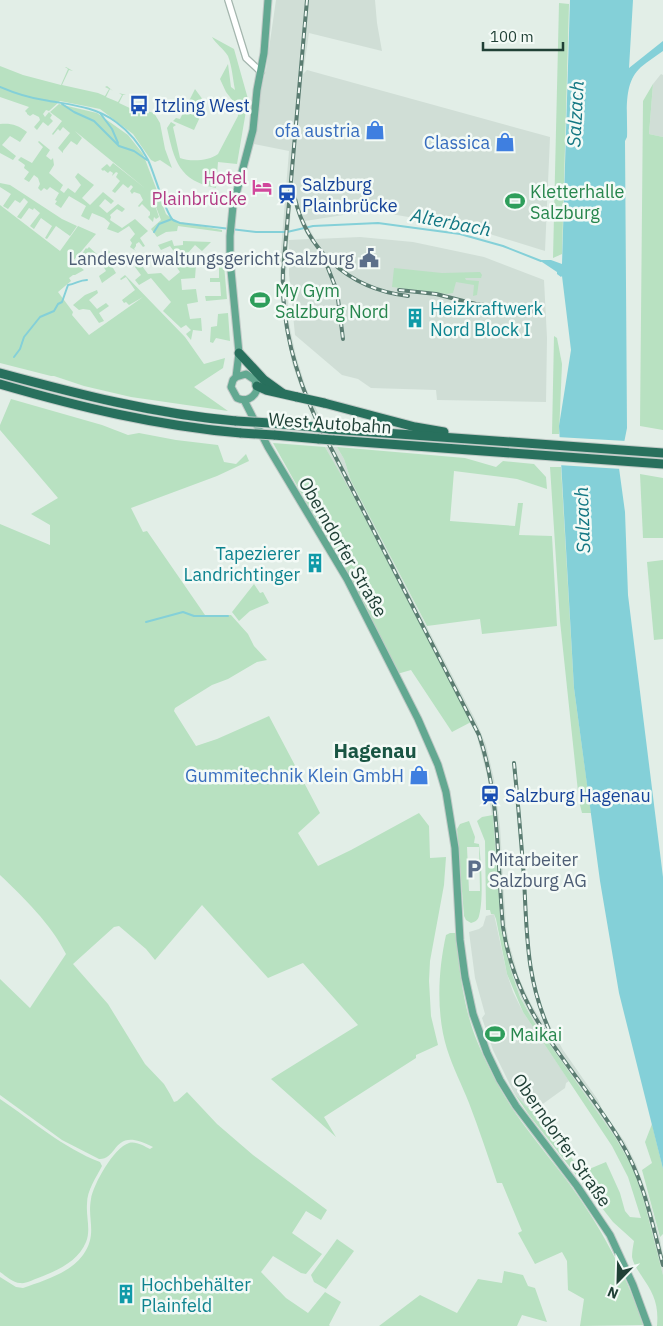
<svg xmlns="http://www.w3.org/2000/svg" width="663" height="1326" font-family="'IBM Plex Sans',sans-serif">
  <rect width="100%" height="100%" fill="#e2eee7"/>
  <!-- built -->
  <g fill="#d0ded6">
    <path d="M276,0H375L377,23L382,51L309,33L303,74L307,70L550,137L545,251L467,227L385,213H356L305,221L315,239L360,237L413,242L484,257L544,280L547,338L546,402L437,400L436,390L371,388L358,379L342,375L295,335L289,274V240L309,239L300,222L292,196L286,275L289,323L296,356L306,388L322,421L315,420L303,395L292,363L281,304L280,262L289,151L254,144L260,102L261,90L266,69Z"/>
    <path d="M661,74L663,75V137L649,134L653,84Z"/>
    <path d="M325,447H337L344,459L351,481L477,723L486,745L494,779L500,826L506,926L509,943L519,978L531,1004L541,1020L546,1018L563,1050L598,1100L603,1111L625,1142L636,1164L649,1199L660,1239L663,1254V1275L644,1201L633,1168L615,1137L534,1022L520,996L511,971L501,929L494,827L488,793V779L476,733L385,556Z"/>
    <path d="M494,914L507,974L513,992L523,1012L569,1081L566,1083L565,1088L533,1111L526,1106L514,1093L493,1050L483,1021L482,1018L485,1014L475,978L469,932L479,929L483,926L486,916Z"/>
  </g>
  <!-- green -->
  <g fill="#b8e1c1" fill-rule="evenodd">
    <path d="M559,3L569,4L562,254L553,258Z"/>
    <path d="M212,37L234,49L248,99L237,164L218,162L216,188C179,181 174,160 167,128L171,122L176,125L173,127L180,158C190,162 209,161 218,154L238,116L236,105L226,92L220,79L228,64L231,87L235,90C233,80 232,66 228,56C224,49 215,43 212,37Z"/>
    <path d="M0,66L23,75L61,85L68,69L65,67H66L73,71L69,70L62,85L98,93L105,96L109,89L105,87L107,86L113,91L110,89L106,97L118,102L122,95L119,93L126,95H123L119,103L134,110L147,111L154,113L160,123L165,149L172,168L160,160L155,162L151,160L133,134L100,109L60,101L49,111L46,110L43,114L45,117L49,112L52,115L50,118L53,121L48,126L43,122L37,130L34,127L40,120L39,117L33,114L30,116L27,114V113L25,111L29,107L0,97Z"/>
    <path d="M653,84L649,134L663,137V430L640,426L643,101Z"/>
    <path d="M195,89L206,104L194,130L173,121L176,118L180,119Z"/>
    <path d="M59,104L97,113L128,135L143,154L166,214L174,221L222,230V232L178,226L177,231L166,232L157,237L151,229L161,220L153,199L159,217L156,219L154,217L153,222L148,217L150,215V212L142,204L139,207L138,206L143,200L140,194L134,192L132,194L130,191L133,187L131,185L128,188L123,184L115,193L112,191L120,181L116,177L118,173L116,172L112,176L113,173L110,171L108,173L104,170L103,171L101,169L107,164L110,167L113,163L146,189L75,131L82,138L77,145L71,141L63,151V153L58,148L70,133L63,127L60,131L58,129L53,135L52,134L62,121L50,112Z"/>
    <path d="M0,124C11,123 18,125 27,132L20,142L10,136L2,145L16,156L13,160L0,153Z"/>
    <path d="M39,141L50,150L46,156L51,160L53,158L54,165L49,173L63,185L60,190L64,193L68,188L75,193L81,185L75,177L78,173L94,185L82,198L90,205L103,192L114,201L111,204L105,199L99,206L107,213L118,204L125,209L122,212L117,209L110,215L111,217L110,220L122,228L135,219L148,231L140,238L145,246L143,247L139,242L136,244V246L134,249L136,251L130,247L132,243L130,240L135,234L129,226L118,233L107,229L110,223L104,218L92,213L89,220L81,216L86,206L69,196L61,208L55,204L57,201L55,200L59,193L50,187L47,190L44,188L41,191L38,188L40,184L38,178L34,175L29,182L24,179L29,172L24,168L25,165L18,160L21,157L32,163L43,147L38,142Z"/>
    <path d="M0,183L10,185L62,219L77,226L70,236L56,226L47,239L45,238L52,226L41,218L34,229L30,226L40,213L34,208L33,210L29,208L21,219L17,217L28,202L24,198L20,203L15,200L8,209L3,206L11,194L0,187Z"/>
    <path d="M0,205L60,251L78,226L96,234L73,261L84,270L75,275H73L69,278L71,281L58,292L73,312L72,315L89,335L143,297L129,305L126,302L124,303L122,300L135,290L126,277L121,280L120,279L125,275L185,337L204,364L225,358L223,368L194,387L228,411L131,397L84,386L54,376H51L0,363Z"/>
    <path d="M172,240L174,246L183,245V241L211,242L202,251L195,245L187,254L184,260L196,265L195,278L181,279L182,290L196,289L198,302L187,304L190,319L201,318L202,331L193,330L191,340L186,334L191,330L186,325L181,328L163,311L171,302L151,278L139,285L135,280L141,275L135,267L141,261L144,263L142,266L148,274L161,273L169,281L180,272L174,263L178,257L170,246L161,250L158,245Z"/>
    <path d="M89,247L99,256L107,249L110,252L108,254L112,260L110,263L116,273L102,283L99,276L106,271L103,266L107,262L103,258L93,264L82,254L86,248L87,249Z"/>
    <path d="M214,254H223L227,299L206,301L205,296H221L220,282H210V278H219V267H204Z"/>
    <path d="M394,268L442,273L480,272L482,275L481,278H465L466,280L479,281L477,295L473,296L474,285L456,282L453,293L447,294L392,287Z"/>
    <path d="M97,290L98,293L89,300L97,309L106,303L109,306L99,313L104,321L99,323L90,310L83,309L79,310L73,305L85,295Z"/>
    <path d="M228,313L230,341L216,338L213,343L210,342L211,327L217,326L218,314Z"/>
    <path d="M554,336L557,338L562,364L559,434H552Z"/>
    <path d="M11,399L102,425L128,435L139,433L176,440L218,445L224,462L236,464L246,454L249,461L217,476L131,508L143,532L147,531L205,615H231L248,634L254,646L267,660L257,662L228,679L212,685L175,708L174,711L196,746L217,739L269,716L320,813L298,833L318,866L351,850L419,813L429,826L430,858L446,857L444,885L430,961L429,981L431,1016L438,1045L416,1055V1058L324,1117L336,1137L271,1079L358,1025L303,963L268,978L202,905L155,960L146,949L119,926L114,927L73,964L108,1004L145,1064L164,1084L170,1094L174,1102L177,1101L187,1092L217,1124L253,1155L327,1210L321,1220L306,1211L292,1233L322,1254L306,1274L301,1273L273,1256L261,1272L286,1298L308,1313L325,1292L341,1302L329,1325L330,1326H0V1277L16,1287L23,1288C43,1281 70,1273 83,1255C98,1233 87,1221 91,1199C93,1185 114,1147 129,1143C136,1141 144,1146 150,1149L153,1147C112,1125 119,1160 99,1159L62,1140L0,1095V979L30,1008L66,954C51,924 24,898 0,875V524L50,545V525L31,514L58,498L0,430V425Z"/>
    <path d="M273,443L325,447L356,501L471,722L452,732L411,670L397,674L350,580Z"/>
    <path d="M337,447L465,458L496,467L503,461L534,464L546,477L547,489L517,479L454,471L450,521L515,526L518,503H523L519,535L552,536L557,626L482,634L480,619L427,626L351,481L344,459Z"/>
    <path d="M550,467H561L574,688L591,813H582L579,801L560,621Z"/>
    <path d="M640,474L663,478V538H643Z"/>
    <path d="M663,560V639L654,640L647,562Z"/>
    <path d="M254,584L260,593L263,592L269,603L250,611L239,621L232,612Z"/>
    <path d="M493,815L501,929L511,971L520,997L534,1022L615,1137L633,1168L644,1201L663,1275V1326H657C659,1303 653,1293 641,1275C637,1269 633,1263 632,1257C632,1252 633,1246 634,1241L613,1222L529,1115L514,1093L526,1106L533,1111L536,1110L582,1172L606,1162L620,1193L625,1211L630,1217L641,1218L628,1177L612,1146L523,1012L507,974L496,919L494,914H491L490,910H486L485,841L477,821L482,817Z"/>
    <path d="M469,821L475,837L474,843L479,844C481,861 484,899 479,916C478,920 475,922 471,923L466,920L464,916L457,829L460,824ZM467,847H479L480,891H469Z"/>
    <path d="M450,933H456C459,968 463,1007 477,1041C488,1068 503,1096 521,1121C539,1146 560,1170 578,1196C605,1235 629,1281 643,1325L580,1326L584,1299L568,1290L567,1261L562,1252L535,1264L518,1233L522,1231L502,1183H497C488,1156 479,1129 469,1103C462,1085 453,1068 447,1049C436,1014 438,971 446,935Z"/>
    <path d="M0,1099C33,1121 63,1148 100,1162L102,1166C96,1178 87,1190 87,1204C86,1217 91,1230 86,1242C78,1262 56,1271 38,1278C32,1280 26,1284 20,1283C13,1283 6,1276 0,1272Z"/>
    <path d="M652,1124L663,1169V1234L660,1237L642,1170L652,1163L645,1142Z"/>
    <path d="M337,1239L354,1251L326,1289L314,1282L311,1275Z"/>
    <path d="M504,1271L523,1275L528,1286L535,1288L547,1322L522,1315L517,1326H379L420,1295L457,1313L478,1279L502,1283Z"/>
  </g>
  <!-- water -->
  <path fill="#84d0d8" d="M570,0H633L629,68L663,41V51C656,56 648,61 641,67C622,84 628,114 627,137L625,141L627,428L619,468L625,512L628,595L663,877V1169L619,993L600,881L574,688L559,426L571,350L562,276L561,277L557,274V272L539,260H551L562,264Z"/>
  <!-- pier -->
  <path fill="#e2eee7" d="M557,437L626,441L622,469L558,465Z"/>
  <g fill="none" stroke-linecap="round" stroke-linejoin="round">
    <!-- stream -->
    <g stroke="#84d0d8" stroke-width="2">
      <path d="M0,87C14,93 29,98 44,100C70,105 95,106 116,122C130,132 140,145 148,160C154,172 165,213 173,220C175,221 178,222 180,223L256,232H287L313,226L378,223L460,234L503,246L541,261"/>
      <path d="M62,104L74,112L94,121L119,146L134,151L147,160"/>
      <path d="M100,113L112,129L118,143"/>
      <path d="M154,232L159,224L172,219"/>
      <path d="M14,357L20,349L24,337L40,317L54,311L58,304L62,302L68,285C76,284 79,280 87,280"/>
      <path d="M146,622L183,612L194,616H228"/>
    </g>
    <defs>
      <path id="minor" d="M228,0L246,58L261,72"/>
      <g id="major">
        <path d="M236,377L246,374L255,380L257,390C253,399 245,402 237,398L231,387L233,380L236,377L239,353L230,260V236L233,206L253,130L257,90L264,53L268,0"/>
        <path d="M244,400L268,447L347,579L418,719L438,765L446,792L455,848L460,940L465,977L473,1014L487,1053L500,1080L516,1106L577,1186L610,1235L633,1285L648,1326"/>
      </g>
      <g id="highway">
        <path d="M239,353L264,380L282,393"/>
        <path d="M0,373C78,394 155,414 236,421"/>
        <path d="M0,384C79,407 158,426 241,433"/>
        <path d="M257,386L266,390L297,397"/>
        <path d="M324,403L415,427L444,432"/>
        <path d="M270,423L315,427"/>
        <path d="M329,429L663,453"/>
        <path d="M274,435L319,439"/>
        <path d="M333,440L663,464"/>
      </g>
    </defs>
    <!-- minor casing -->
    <use href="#minor" stroke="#a4b6ae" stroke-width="8"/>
    <!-- major casing -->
    <use href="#major" stroke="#c1cac7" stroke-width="9"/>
    <!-- highway casing -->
    <use href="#highway" stroke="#c1cac7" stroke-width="11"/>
    <!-- minor -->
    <use href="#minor" stroke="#fff" stroke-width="5.5"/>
    <!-- major -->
    <use href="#major" stroke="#62a891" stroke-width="7"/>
    <!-- highway -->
    <use href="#highway" stroke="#28705d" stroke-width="9"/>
    <defs>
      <g id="rail">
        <path d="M307,0L283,271C281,322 295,373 316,419L479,735C500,797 497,863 503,927C517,1021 576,1066 621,1142C644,1180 652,1223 663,1265"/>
        <path d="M293,188C302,248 348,289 408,296"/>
        <path d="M324,258L337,291L343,339"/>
        <path d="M399,290L436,294L475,304"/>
        <path d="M469,303L537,312"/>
        <path d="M514,763C518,802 521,839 524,878C527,935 526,981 551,1034"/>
      </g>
    </defs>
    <!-- rail casing -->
    <use href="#rail" stroke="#5a7c71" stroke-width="4"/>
    <!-- rail -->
    <use href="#rail" stroke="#f3faf6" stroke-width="2" stroke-dasharray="5.5" stroke-linecap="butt"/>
    <defs>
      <g id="highway-bridge">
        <path d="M297,397L324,403"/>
        <path d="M236,421L270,423"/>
        <path d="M315,427L329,429"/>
        <path d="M241,433L274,435"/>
        <path d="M319,439L333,440"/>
      </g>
    </defs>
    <!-- highway-bridge casing -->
    <use href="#highway-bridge" stroke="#c1cac7" stroke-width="11" stroke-linecap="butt"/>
    <!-- highway-bridge -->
    <use href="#highway-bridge" stroke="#28705d" stroke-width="9"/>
  </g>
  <!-- icons -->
  <defs>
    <symbol id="bus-bare" viewBox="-9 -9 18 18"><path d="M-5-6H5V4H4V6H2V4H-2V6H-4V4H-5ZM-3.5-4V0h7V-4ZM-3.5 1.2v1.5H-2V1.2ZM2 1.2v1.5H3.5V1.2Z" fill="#1a4fb4" stroke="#f3faf6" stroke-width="2.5" paint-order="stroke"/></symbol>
    <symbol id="shop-bare" viewBox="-9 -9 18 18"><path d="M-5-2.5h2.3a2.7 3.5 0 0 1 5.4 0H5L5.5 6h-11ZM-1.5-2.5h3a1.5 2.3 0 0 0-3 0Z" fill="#3f7fe0" stroke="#f3faf6" stroke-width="2.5" paint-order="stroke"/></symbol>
    <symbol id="hotel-bare" viewBox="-9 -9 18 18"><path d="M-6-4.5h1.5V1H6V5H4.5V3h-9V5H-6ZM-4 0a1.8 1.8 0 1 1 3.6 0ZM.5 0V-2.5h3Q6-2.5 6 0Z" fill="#d1479c" stroke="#f3faf6" stroke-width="2.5" paint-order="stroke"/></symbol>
    <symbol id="station-bare" viewBox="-9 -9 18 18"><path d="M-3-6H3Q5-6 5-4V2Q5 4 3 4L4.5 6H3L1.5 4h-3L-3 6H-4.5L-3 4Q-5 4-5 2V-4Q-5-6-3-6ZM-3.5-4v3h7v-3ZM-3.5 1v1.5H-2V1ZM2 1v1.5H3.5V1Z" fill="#1a4fb4" stroke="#f3faf6" stroke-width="2.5" paint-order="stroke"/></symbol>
    <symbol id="stadium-bare" viewBox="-9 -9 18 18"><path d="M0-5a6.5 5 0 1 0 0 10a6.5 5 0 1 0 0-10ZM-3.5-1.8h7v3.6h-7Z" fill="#2e9e5b" stroke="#f3faf6" stroke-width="2.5" paint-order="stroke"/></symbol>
    <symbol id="civic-bare" viewBox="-9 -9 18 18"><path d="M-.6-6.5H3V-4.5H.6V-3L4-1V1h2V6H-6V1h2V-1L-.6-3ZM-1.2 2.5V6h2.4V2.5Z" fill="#5c6f8a" stroke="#f3faf6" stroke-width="2.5" paint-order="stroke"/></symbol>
    <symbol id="building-bare" viewBox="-9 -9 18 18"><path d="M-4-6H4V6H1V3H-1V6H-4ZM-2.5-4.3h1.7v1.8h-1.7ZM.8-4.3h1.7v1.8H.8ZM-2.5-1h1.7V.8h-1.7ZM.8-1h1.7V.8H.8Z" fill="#0f9aa8" stroke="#f3faf6" stroke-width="2.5" paint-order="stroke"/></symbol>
    <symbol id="parking-bare" viewBox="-9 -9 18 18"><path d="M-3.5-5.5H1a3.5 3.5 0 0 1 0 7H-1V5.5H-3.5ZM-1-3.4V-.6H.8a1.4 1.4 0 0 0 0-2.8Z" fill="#5c6f8a" stroke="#f3faf6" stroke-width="2.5" paint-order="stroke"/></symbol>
  </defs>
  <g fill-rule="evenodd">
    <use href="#bus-bare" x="125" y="91" width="28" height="28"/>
    <use href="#shop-bare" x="361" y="116" width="28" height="28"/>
    <use href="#shop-bare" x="491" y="128" width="28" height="28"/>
    <use href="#hotel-bare" x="248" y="173" width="28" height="28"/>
    <use href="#station-bare" x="273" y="180" width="28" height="28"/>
    <use href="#stadium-bare" x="501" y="187" width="28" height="28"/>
    <use href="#civic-bare" x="355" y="244" width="28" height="28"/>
    <use href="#stadium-bare" x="246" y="286" width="28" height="28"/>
    <use href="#building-bare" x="401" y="304" width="28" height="28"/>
    <use href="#building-bare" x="301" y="549" width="28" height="28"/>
    <use href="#shop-bare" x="405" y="761" width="28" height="28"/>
    <use href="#station-bare" x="476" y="781" width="28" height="28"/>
    <use href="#parking-bare" x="460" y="855" width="28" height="28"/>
    <use href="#stadium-bare" x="481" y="1020" width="28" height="28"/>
    <use href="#building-bare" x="112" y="1280" width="28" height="28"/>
  </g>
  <g text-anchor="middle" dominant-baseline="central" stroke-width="5" stroke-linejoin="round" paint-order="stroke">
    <!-- transit labels -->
    <g font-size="18" fill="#164399" stroke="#f3faf6" text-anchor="start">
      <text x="154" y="105">Itzling West</text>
      <text x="302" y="184">Salzburg<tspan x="302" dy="21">Plainbrücke</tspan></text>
      <text x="505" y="795">Salzburg Hagenau</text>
    </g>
    <!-- shop labels -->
    <g font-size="18" fill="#366cbe" stroke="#f3faf6" text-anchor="end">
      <text x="360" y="130">ofa austria</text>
      <text x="490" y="142">Classica</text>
      <text x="404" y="775">Gummitechnik Klein GmbH</text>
    </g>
    <!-- hotel labels -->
    <g font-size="18" fill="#b23c85" stroke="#f3faf6" text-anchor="end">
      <text x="247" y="177">Hotel<tspan x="247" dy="21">Plainbrücke</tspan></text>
    </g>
    <!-- leisure labels -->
    <g font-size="18" fill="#27864d" stroke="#f3faf6" text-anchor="start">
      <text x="530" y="191">Kletterhalle<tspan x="530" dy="21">Salzburg</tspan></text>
      <text x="275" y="290">My Gym<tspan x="275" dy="21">Salzburg Nord</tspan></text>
      <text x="510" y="1034">Maikai</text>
    </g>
    <!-- service labels -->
    <g font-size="18" fill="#4e5e75" stroke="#f3faf6" text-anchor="end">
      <text x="354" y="258">Landesverwaltungsgericht Salzburg</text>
      <text x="489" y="859" text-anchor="start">Mitarbeiter<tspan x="489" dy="21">Salzburg AG</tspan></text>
    </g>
    <!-- culture labels -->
    <g font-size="18" fill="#0d838f" stroke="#f3faf6" text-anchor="start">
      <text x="430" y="308">Heizkraftwerk<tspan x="430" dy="21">Nord Block I</tspan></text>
      <text x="300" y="553" text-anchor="end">Tapezierer<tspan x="300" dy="21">Landrichtinger</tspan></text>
      <text x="141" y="1284">Hochbehälter<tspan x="141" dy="21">Plainfeld</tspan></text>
    </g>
    <!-- street labels -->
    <g font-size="18" fill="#204036" stroke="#f3faf6">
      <text transform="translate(330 423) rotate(4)">West Autobahn</text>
      <text transform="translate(343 547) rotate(60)">Oberndorfer Straße</text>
      <text transform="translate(562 1140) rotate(55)">Oberndorfer Straße</text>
    </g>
    <!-- water labels -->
    <g font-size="19" font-style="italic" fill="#137783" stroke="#f3faf6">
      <text transform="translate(575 114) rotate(-87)">Salzach</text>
      <text transform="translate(451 222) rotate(11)">Alterbach</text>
      <text transform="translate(582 520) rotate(-92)">Salzach</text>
    </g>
    <!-- quarter labels -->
    <g font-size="20" font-weight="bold" fill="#195543" stroke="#f3faf6">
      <text x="375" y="750">Hagenau</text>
    </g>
  </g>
  <!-- north arrow -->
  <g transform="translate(618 1281) rotate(203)" stroke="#f3faf6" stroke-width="4" paint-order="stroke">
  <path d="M0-4L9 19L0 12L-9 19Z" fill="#204036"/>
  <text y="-8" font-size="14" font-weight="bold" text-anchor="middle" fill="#204036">N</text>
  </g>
  <!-- scale -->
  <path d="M483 42v8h80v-8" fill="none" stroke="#204036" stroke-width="2.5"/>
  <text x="490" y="42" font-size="15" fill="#204036" stroke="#f3faf6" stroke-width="4" paint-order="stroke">100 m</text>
</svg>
